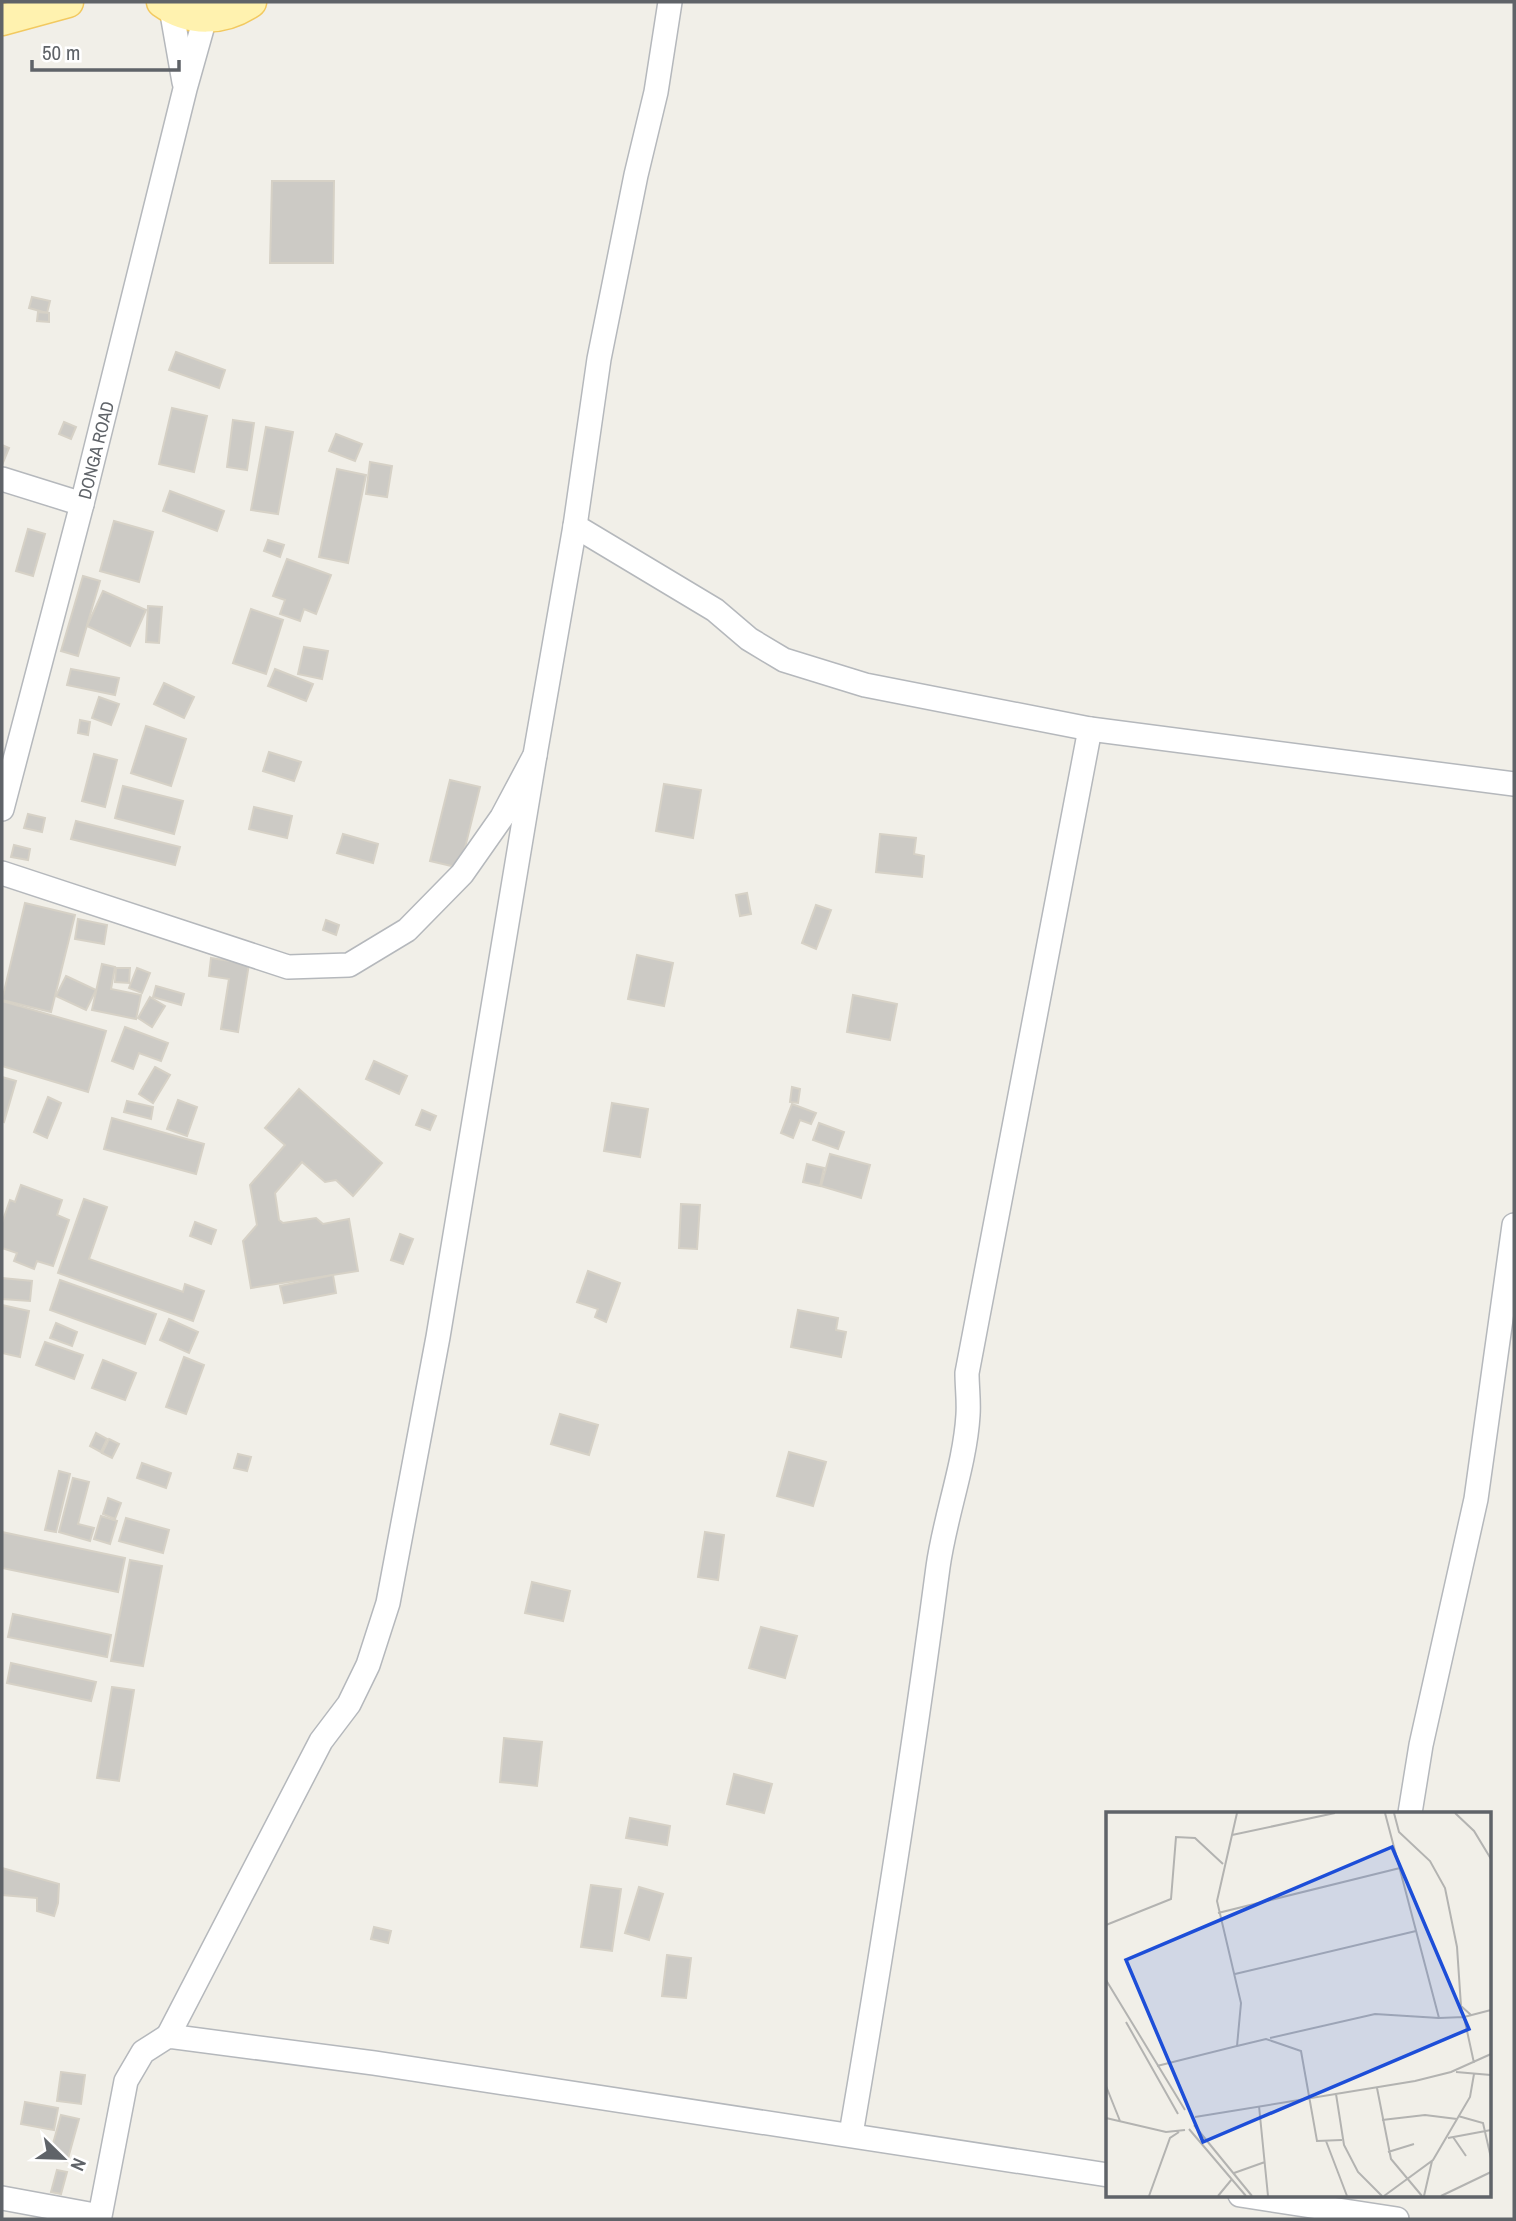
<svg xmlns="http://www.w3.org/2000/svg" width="1516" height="2221" font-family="'Archivo Narrow',sans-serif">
  <rect width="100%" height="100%" fill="#f1efe8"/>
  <!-- building -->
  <g fill="#cccac5" stroke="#d6d1c6" stroke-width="2">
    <path d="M272,181H334L333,263H270Z"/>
    <path d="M32,297L50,301L47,313L29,308Z"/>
    <path d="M38,312L49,313V322L37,321Z"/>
    <path d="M176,352L225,370L219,388L169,370Z"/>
    <path d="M172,408L207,416L194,472L159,464Z"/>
    <path d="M233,420L254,423L247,470L227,467Z"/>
    <path d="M64,422L76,427L71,439L59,434Z"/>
    <path d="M266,427L293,432L278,514L251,510Z"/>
    <path d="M336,434L362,444L355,461L329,451Z"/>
    <path d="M2,445L9,448L2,465Z"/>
    <path d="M370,462L392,466L387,497L366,494Z"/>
    <path d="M337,469L366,475L348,563L319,557Z"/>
    <path d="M170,491L224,511L217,531L163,511Z"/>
    <path d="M114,521L153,532L139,582L100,571Z"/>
    <path d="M28,529L45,534L33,576L16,571Z"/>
    <path d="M268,540L284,545L280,557L264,551Z"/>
    <path d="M287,559L331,575L316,614L304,609L300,621L280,614L285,600L273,596Z"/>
    <path d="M83,576L100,581L78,656L61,651Z"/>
    <path d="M103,591L146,610L130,646L87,626Z"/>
    <path d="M148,606L162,607L159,643L146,642Z"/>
    <path d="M251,609L283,620L266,674L233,663Z"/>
    <path d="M304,647L328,651L322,679L298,674Z"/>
    <path d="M71,669L119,678L115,695L67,685Z"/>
    <path d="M275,669L313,684L306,701L268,686Z"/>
    <path d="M164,683L194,697L184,718L154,704Z"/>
    <path d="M99,697L119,704L111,725L92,718Z"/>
    <path d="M80,720L90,722L88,735L78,733Z"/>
    <path d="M146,726L186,739L171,786L131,773Z"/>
    <path d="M269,752L301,762L294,781L263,771Z"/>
    <path d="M94,754L117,760L105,807L82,801Z"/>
    <path d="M450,780L480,787L460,868L430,861Z"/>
    <path d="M664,784L701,790L693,838L656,831Z"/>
    <path d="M123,786L183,801L174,834L115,818Z"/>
    <path d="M254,807L292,816L287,838L249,829Z"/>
    <path d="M28,814L45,818L42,832L24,828Z"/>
    <path d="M76,821L180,847L175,865L71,839Z"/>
    <path d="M343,834L378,844L373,863L337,853Z"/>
    <path d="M880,834L916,838L914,854L924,856L922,877L876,872Z"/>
    <path d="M14,845L30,849L28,860L11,857Z"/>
    <path d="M747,893L751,914L740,916L736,895Z"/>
    <path d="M25,903L75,915L51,1012L2,1000Z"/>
    <path d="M816,905L831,910L816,949L802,943Z"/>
    <path d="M78,919L107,925L104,944L75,939Z"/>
    <path d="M326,920L339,925L336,935L323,930Z"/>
    <path d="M637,955L673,963L664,1006L628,999Z"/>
    <path d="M211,958L249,964L238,1032L221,1029L229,979L209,976Z"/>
    <path d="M102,964L115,967L111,989L141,995L136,1019L92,1010Z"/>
    <path d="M116,968H130L129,983L115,982Z"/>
    <path d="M137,968L150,973L142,993L129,988Z"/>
    <path d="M66,976L96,990L86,1010L56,996Z"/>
    <path d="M156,986L184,994L181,1005L153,997Z"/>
    <path d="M853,995L897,1004L890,1040L847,1032Z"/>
    <path d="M150,997L165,1006L152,1027L138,1018Z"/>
    <path d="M2,1001L106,1031L88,1092L2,1066Z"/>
    <path d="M125,1027L168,1043L161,1061L139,1053L133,1069L112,1061Z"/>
    <path d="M374,1061L407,1076L399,1094L366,1079Z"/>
    <path d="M155,1067L170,1075L153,1103L139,1094Z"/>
    <path d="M2,1077L16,1081L4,1122L2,1121Z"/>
    <path d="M792,1087L800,1089L798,1103L790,1102Z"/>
    <path d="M299,1089L382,1163L353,1196L336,1180L325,1182L302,1162L275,1193L279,1220L283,1223L316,1218L323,1224L349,1219L358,1271L251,1288L243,1241L257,1225L250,1185L285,1145L265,1128Z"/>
    <path d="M48,1097L61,1103L47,1138L34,1132Z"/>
    <path d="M178,1100L197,1107L187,1136L167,1129Z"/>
    <path d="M127,1101L153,1107L151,1119L124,1112Z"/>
    <path d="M612,1103L648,1109L640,1157L604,1151Z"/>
    <path d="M792,1104L816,1113L811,1124L800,1120L793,1138L781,1133Z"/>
    <path d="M422,1110L436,1116L430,1130L416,1125Z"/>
    <path d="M112,1118L204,1144L196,1174L104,1149Z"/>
    <path d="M819,1123L844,1132L838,1149L813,1140Z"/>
    <path d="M830,1154L870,1165L861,1198L821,1186Z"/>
    <path d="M807,1164L824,1168L820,1186L803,1182Z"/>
    <path d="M21,1185L62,1200L57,1215L69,1220L53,1266L37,1261L34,1269L14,1261L17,1253L2,1248V1223L10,1200L15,1202Z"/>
    <path d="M84,1199L107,1207L89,1259L183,1292L185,1284L204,1291L193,1321L58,1273Z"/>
    <path d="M681,1204L700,1205L697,1249L679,1248Z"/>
    <path d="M195,1222L216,1230L211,1244L190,1236Z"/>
    <path d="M400,1234L413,1239L403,1264L391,1260Z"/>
    <path d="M588,1271L620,1283L606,1322L595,1317L598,1309L577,1302Z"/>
    <path d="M333,1275L336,1293L284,1303L280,1286Z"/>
    <path d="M2,1278L32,1281L30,1301L2,1299Z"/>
    <path d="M60,1280L156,1314L145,1344L50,1310Z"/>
    <path d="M2,1305L29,1311L20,1357L2,1353Z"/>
    <path d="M798,1310L838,1318L836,1330L846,1332L841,1357L791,1347Z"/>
    <path d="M169,1319L198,1332L189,1353L160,1340Z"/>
    <path d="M56,1323L77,1332L72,1346L50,1338Z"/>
    <path d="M45,1342L83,1355L74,1379L36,1365Z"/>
    <path d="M184,1357L204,1365L186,1414L166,1407Z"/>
    <path d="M103,1360L136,1373L125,1400L92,1388Z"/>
    <path d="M560,1414L598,1425L589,1455L551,1444Z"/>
    <path d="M96,1433L107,1439L101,1452L90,1446Z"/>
    <path d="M109,1439L119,1444L112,1458L102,1453Z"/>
    <path d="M789,1452L826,1462L813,1506L777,1496Z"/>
    <path d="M238,1454L251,1457L247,1471L234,1468Z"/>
    <path d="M142,1463L171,1473L166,1488L137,1478Z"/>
    <path d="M59,1471L70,1474L56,1532L45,1530Z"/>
    <path d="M73,1478L89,1482L78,1524L94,1528L90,1541L59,1532Z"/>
    <path d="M108,1498L121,1503L115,1519L103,1514Z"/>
    <path d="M101,1516L117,1521L110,1544L94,1539Z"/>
    <path d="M126,1518L169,1530L163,1553L119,1541Z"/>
    <path d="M2,1532L125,1558L118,1592L2,1568Z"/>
    <path d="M705,1532L724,1535L718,1580L698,1577Z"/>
    <path d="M130,1560L162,1566L143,1666L111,1661Z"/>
    <path d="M532,1582L570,1591L563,1621L525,1613Z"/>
    <path d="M13,1614L111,1635L107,1657L8,1637Z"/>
    <path d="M761,1627L797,1636L785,1678L749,1668Z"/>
    <path d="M11,1663L96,1682L91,1701L7,1683Z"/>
    <path d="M112,1687L134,1690L119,1781L97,1778Z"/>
    <path d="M504,1738L542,1742L537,1786L500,1782Z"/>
    <path d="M734,1774L772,1784L764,1813L727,1804Z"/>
    <path d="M630,1818L670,1826L667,1845L626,1838Z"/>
    <path d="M2,1868L59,1884L58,1903L54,1916L37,1911V1898L2,1895Z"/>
    <path d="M591,1885L621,1889L612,1951L581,1947Z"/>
    <path d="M639,1887L663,1894L649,1940L625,1933Z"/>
    <path d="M374,1927L391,1931L388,1943L371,1939Z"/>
    <path d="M667,1955L691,1958L686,1998L662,1996Z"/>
    <path d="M61,2072L85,2075L81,2104L57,2101Z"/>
    <path d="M25,2102L58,2108L54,2130L21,2124Z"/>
    <path d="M61,2115L79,2119L67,2162L49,2158Z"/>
    <path d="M57,2170L67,2172L61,2194L51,2192Z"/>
  </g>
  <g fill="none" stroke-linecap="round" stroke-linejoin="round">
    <defs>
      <g id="minor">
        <path d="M670,2L656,92L636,175L599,359L575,526L715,610L749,639L784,660L865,685L1090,729L1514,784"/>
        <path d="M171,8L184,82"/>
        <path d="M2,479L82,504"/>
        <path id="s1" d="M2,809L82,504L185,89L205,18"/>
        <path d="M2,873L288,967L349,965L407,930L462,874L502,817L535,755L575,526"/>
        <path d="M1410,1813L1421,1745L1476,1499L1514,1225"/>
        <path d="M168,2036L321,1741L349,1704L368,1665L388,1603L438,1337L535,755"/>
        <path d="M851,2134C883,1946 913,1757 938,1567C945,1516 965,1465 968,1415C969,1401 967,1387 967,1373L1090,729"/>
        <path d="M1240,2195L1397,2219"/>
        <path d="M2,2198L100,2216L126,2081L143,2052L168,2036L374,2063L1108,2175"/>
      </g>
      <g id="major">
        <path d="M162,2C190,22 223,21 251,2"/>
        <path d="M2,20L68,2"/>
      </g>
    </defs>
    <!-- minor casing -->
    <use href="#minor" stroke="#b5b8bc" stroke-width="26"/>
    <!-- major casing -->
    <use href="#major" stroke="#f2c960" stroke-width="33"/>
    <!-- minor -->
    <use href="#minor" stroke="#fff" stroke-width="23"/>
    <!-- major -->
    <use href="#major" stroke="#fff2af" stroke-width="30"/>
  </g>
  <g text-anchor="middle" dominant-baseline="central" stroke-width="7" stroke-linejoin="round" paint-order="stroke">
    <!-- street labels -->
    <g font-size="18" fill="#5f6368" stroke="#fff">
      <text stroke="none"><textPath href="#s1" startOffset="371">DONGA ROAD</textPath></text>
    </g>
  </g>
  <!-- overview -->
  <g transform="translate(1106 1812)">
    <rect width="385" height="385" fill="#f1efe8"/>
    <path fill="none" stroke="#b3b3b1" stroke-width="2" d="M279,1L333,206L358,205L368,251M288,1L293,20L324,49L339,76L351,135L355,194L365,203M349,1L368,19L385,47M126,23L229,1M112,101L294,56M0,113L65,87L70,25L89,26L117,52M129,162L310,119M0,168L79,298M358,205L385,198M20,210L72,302M164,226L269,202L333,206M131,234L160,227L195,239L211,329L236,328M51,254L131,234L135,191L111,89L131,1M350,260L385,263M0,274L14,309M271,276L285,347L316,384M230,282L238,333L252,360L276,384M153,294L162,384M352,304L377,311L385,346M89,305L309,269L345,260L385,242M0,306L60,320L79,318M276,308L319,303L351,307M88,313L146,384M83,317L140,384M347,325L360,344M342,326L385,318M220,329L241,384M282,340L308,332M128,361L159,350M43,384L64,326L73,320M112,384L126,367M278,384L327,348L364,285L368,262M318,384L326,349M335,384L385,360"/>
    <path fill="#1d4ed8" fill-opacity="0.15" stroke="#1d4ed8" stroke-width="3.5" d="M286,35L363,217L97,330L20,148Z"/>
    <rect width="385" height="385" fill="none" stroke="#5f6368" stroke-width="3.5"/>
  </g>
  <!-- border -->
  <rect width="1516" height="2221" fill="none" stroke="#5f6368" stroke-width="7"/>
  <!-- north arrow -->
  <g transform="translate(63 2158) rotate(113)" stroke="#ffffff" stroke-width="5" paint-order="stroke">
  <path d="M0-5L12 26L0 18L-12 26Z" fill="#5f6368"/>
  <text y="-10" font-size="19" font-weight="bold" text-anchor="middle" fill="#5f6368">N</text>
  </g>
  <!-- scale -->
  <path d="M32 60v10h147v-10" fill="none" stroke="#5f6368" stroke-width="3.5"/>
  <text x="42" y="60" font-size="21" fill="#5f6368" stroke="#ffffff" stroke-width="5" paint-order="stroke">50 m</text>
</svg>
